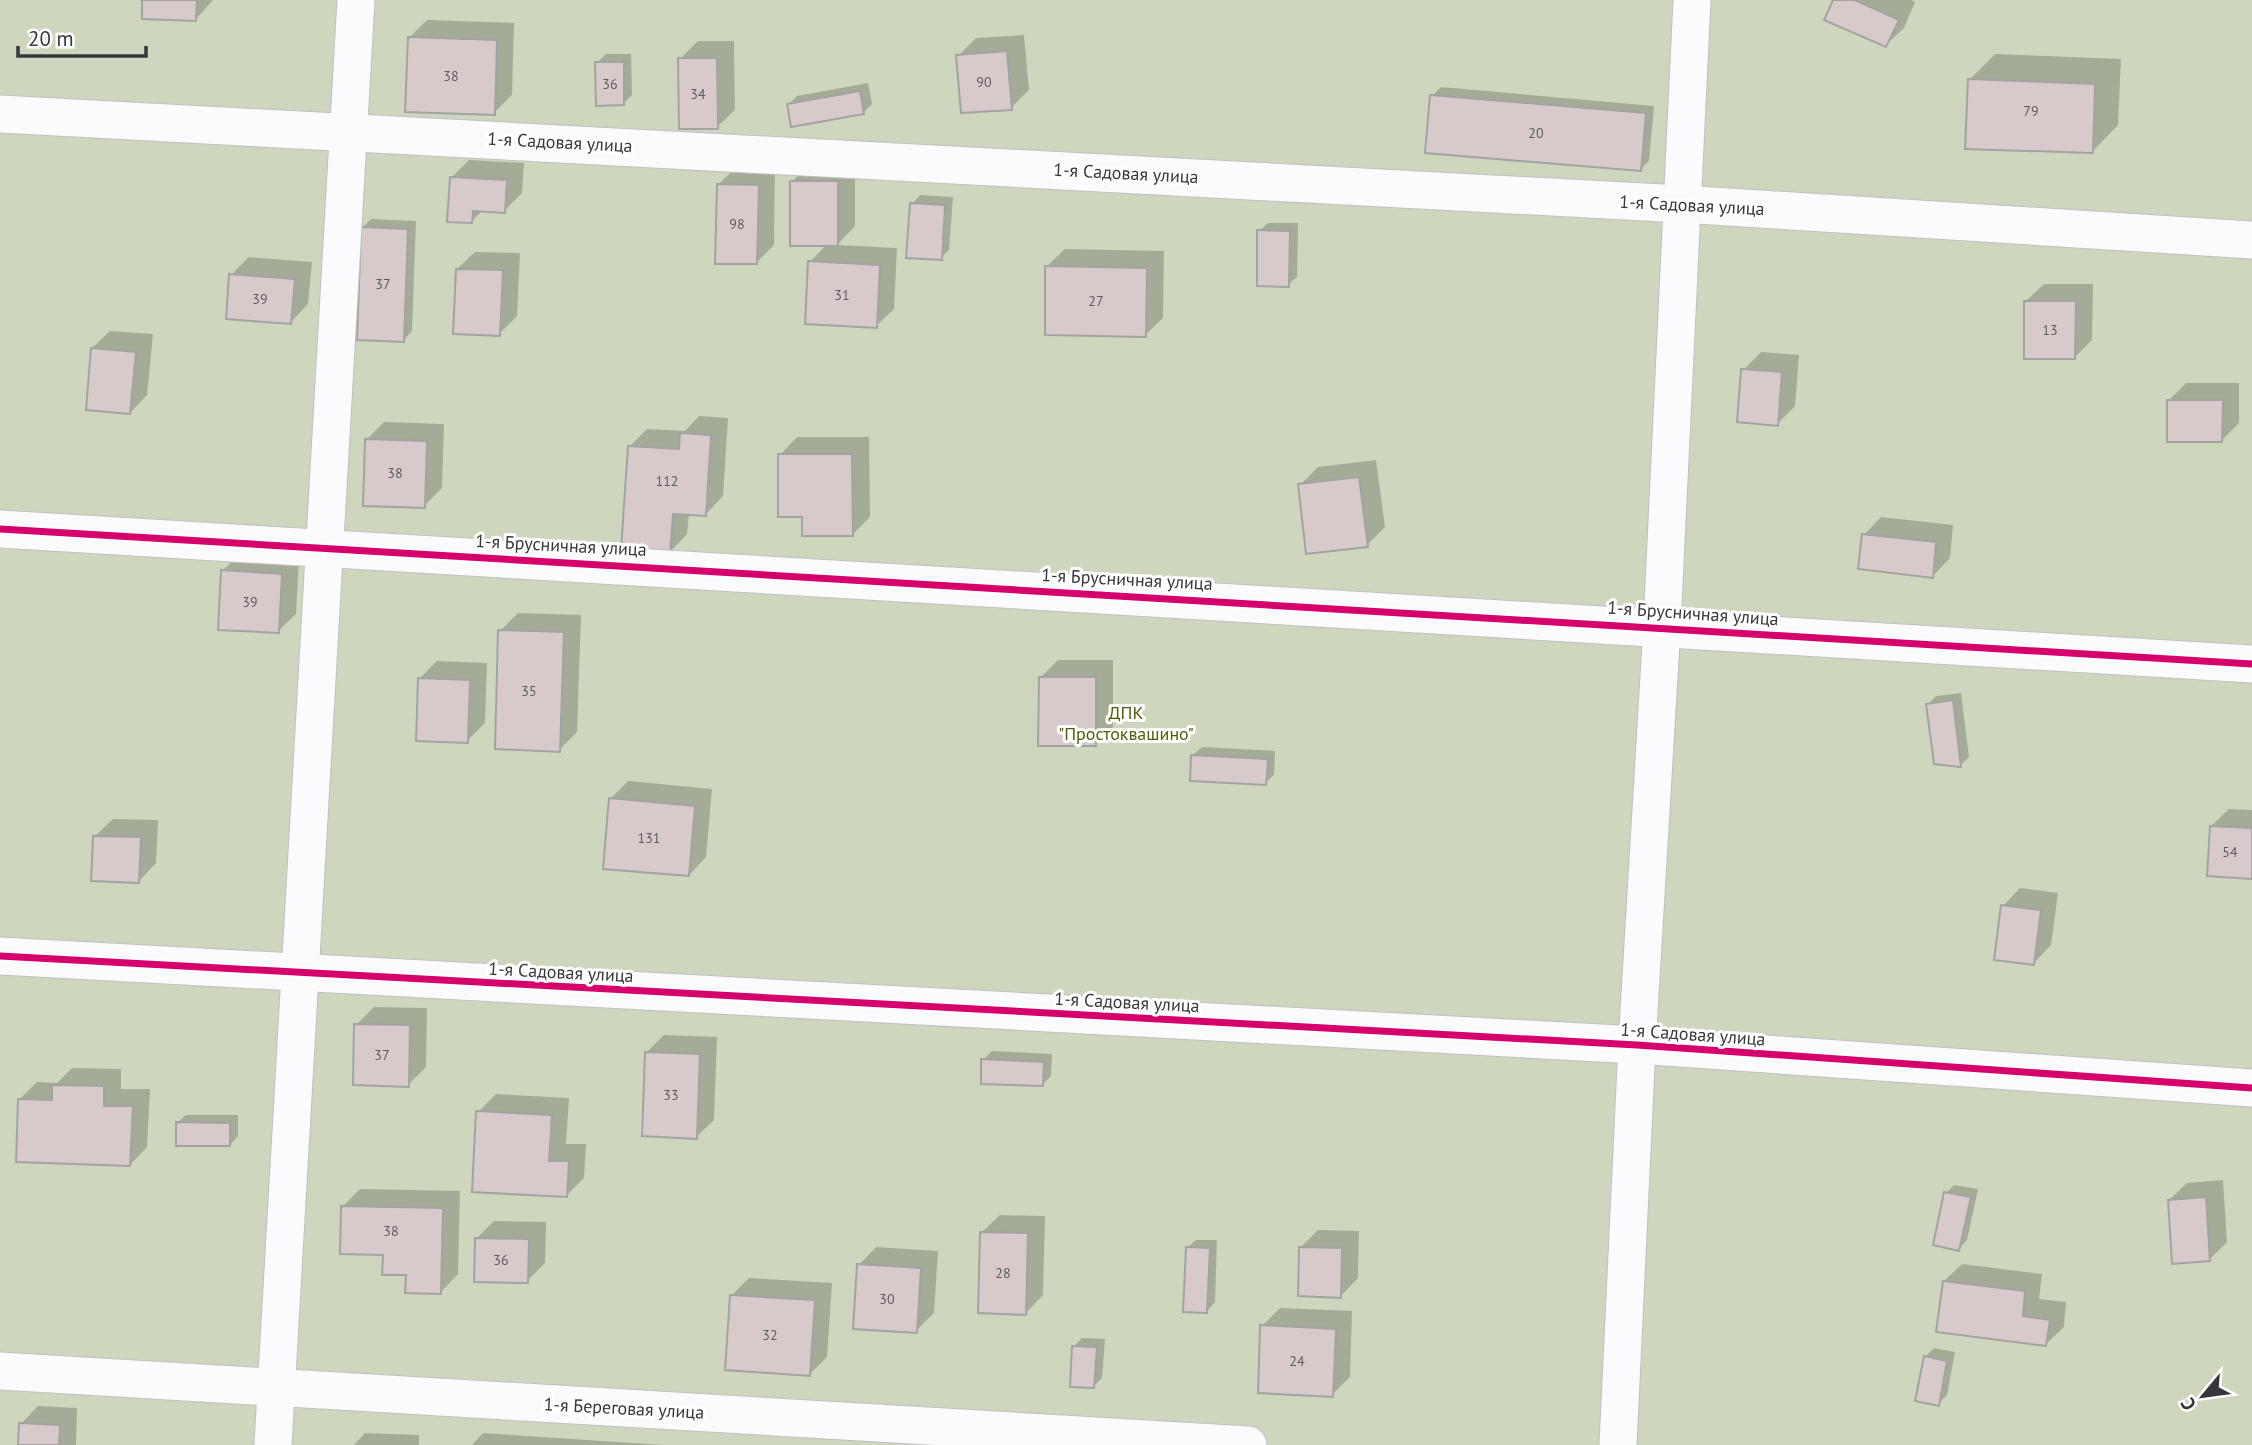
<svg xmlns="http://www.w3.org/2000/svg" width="2252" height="1445" font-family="'PT Sans',sans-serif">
  <rect width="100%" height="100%" fill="#e1e4e8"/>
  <!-- green -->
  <rect fill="#ced7bd" x="0" y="0" width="2252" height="1445"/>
  <!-- shadow -->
  <g fill="#0003">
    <path d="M144,0H213L196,19Z"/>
    <path d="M1835,0H1911L1915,2L1904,28L1886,45Z"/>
    <path d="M427,20L514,23L512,95L494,113L409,38Z"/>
    <path d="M1024,35L1029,90L1011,108L958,56L976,38Z"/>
    <path d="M698,41H734L735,110L717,127L680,59Z"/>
    <path d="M606,54H631L632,95L623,104L597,63Z"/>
    <path d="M1995,54L2121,59L2118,125L2092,152L1969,80Z"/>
    <path d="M868,83L872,104L863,113L789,104L797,96Z"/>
    <path d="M1441,87L1654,106L1649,161L1641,169L1432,96Z"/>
    <path d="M469,160L524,163L522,193L504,211L483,210L472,221L451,178Z"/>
    <path d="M809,164L855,165V226L837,245L897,248L894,309L876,326L810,262L827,244L792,182Z"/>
    <path d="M736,167L775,168L774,245L756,263L718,185Z"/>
    <path d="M920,195L953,197L949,250L941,258L912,204Z"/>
    <path d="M371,219L416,221L412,331L404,340L363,227Z"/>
    <path d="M1268,223H1298L1297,277L1288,285L1259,231Z"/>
    <path d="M1065,249L1164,251L1163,318L1145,335L1047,266Z"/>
    <path d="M475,252L520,253L517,316L499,334L457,269Z"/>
    <path d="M249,257L312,262L308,304L291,322L231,275Z"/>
    <path d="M2044,284H2093L2092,340L2075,357L2026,301Z"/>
    <path d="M110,331L153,334L147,395L130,413L92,348Z"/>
    <path d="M1761,352L1799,355L1795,406L1777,424L1743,370Z"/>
    <path d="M2186,383H2239V423L2222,440L2169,400Z"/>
    <path d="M699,416L728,418L723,496L706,514L689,513L687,534L670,552L629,447L647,429L685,431Z"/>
    <path d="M384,422L444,424L442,488L424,506L366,440Z"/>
    <path d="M797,437H869L870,517L852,535L804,515L780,455Z"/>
    <path d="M1376,460L1385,527L1367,545L1300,485L1318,467Z"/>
    <path d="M1881,517L1953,525L1950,558L1933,576L1864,535Z"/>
    <path d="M240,554L299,557L296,614L278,631L222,571Z"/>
    <path d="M518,613L581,615L577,732L559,750L500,631Z"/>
    <path d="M1058,660H1113V727L1095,745L1040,678Z"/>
    <path d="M437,661L487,663L485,723L467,741L419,679Z"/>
    <path d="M1961,693L1969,757L1961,765L1928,704L1936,696Z"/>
    <path d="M1202,747L1275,751L1274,775L1265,783L1193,755Z"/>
    <path d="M628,781L712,789L706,857L689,875L610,799Z"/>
    <path d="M2229,809L2252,810V877L2211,826Z"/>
    <path d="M113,819L158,820L156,863L139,881L95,836Z"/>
    <path d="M2020,888L2058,893L2051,945L2034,963L2003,906Z"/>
    <path d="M374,1007L427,1008L426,1067L408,1085L356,1025Z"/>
    <path d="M664,1035L717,1037L714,1120L696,1137L647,1052Z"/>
    <path d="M992,1051L1052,1054L1051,1076L1042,1085L983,1060Z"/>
    <path d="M72,1068L121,1069V1089H150L147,1147L130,1165L20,1099L37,1082L57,1083Z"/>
    <path d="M496,1094L569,1098L566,1144H586L584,1178L567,1195L478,1112Z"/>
    <path d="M186,1115H238V1136L230,1145L177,1123Z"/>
    <path d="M2223,1180L2227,1242L2209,1260L2169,1200L2187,1183Z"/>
    <path d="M1954,1185L1978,1189L1967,1240L1959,1249L1946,1193Z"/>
    <path d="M360,1189L460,1191L458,1274L441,1292L408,1274L384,1254L342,1207Z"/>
    <path d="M1000,1215L1045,1216L1043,1295L1026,1313L982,1232Z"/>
    <path d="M494,1221L546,1222L545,1263L527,1281L476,1239Z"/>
    <path d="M1318,1230L1359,1231L1358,1278L1341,1296L1300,1248Z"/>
    <path d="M1196,1240H1217L1215,1302L1207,1311L1187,1248Z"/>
    <path d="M876,1247L938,1251L934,1313L916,1331L859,1265Z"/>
    <path d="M1962,1264L2042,1274L2039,1299L2066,1302L2064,1327L2046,1344L1944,1281Z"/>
    <path d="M749,1278L832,1283L827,1357L810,1374L731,1296Z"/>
    <path d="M1280,1308L1352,1311L1350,1377L1332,1395L1262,1326Z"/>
    <path d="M1082,1338L1105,1339L1102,1378L1093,1387L1074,1346Z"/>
    <path d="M1934,1348L1955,1352L1947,1395L1938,1404L1925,1357Z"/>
    <path d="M38,1406L77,1408L76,1445H20L21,1424Z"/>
    <path d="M365,1433L419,1435V1445H354Z"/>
    <path d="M483,1433L663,1445H472Z"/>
  </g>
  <!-- building -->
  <g fill="#d8caca" stroke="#a3a3a4" stroke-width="2">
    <path d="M142,0H197L196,21L142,19Z"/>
    <path d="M1833,0H1855L1899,20L1886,47L1824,20Z"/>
    <path d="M408,37L497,40L495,115L405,112Z"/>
    <path d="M1007,51L1012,110L961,113L956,55Z"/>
    <path d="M678,58H717L718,129H679Z"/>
    <path d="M595,62H624V105L596,106Z"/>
    <path d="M1968,79L2095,84L2093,153L1965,149Z"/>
    <path d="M860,91L864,114L791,127L787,104Z"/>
    <path d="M1430,95L1646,113L1641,171L1425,153Z"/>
    <path d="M450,177L507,180L505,213L473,211L472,223L447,222Z"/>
    <rect x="790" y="181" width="48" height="65"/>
    <path d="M717,184L759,185L757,264H715Z"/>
    <path d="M910,203L945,205L942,260L906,258Z"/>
    <path d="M361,227L408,229L404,342L357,340Z"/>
    <path d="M1257,230L1290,231L1289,287L1257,286Z"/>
    <path d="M808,261L880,265L877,328L805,324Z"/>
    <path d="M1045,266L1147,268L1146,337L1045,335Z"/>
    <path d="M456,269L503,270L500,336L453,334Z"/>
    <path d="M229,274L295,279L291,324L226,319Z"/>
    <path d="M2024,301H2076L2075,359H2024Z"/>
    <path d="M91,348L136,352L130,414L86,410Z"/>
    <path d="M1741,369L1782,372L1778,426L1737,422Z"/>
    <path d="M2167,400H2223L2222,442H2167Z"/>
    <path d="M680,433L711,435L706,516L673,514L670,554L621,550L628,446L679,449Z"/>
    <path d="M365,439L427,441L425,508L363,506Z"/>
    <path d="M778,454H852L853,536H802V517H778Z"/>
    <path d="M1359,477L1368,547L1306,554L1298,484Z"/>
    <path d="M1862,534L1936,542L1933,578L1858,569Z"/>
    <path d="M221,570L282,574L279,633L218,630Z"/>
    <path d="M498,630L564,632L560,752L495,749Z"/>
    <path d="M1039,677H1096V746H1038Z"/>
    <path d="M418,678L470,680L468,743L416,741Z"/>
    <path d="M1953,700L1961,767L1934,764L1926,704Z"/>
    <path d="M1191,755L1268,759L1266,785L1190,781Z"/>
    <path d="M609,798L695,806L689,876L603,869Z"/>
    <path d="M2210,826L2252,828V879L2207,876Z"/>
    <path d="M93,836L141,837L139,883L91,881Z"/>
    <path d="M2001,905L2041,910L2034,965L1994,960Z"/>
    <path d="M354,1024L410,1025L409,1087L353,1085Z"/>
    <path d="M645,1052L700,1054L697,1139L642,1136Z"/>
    <path d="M981,1059L1044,1062L1043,1086L981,1084Z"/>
    <path d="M52,1085L104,1086V1106H133L130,1166L16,1162L18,1099L52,1100Z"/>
    <path d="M476,1111L552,1115L549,1161H569L567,1197L472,1192Z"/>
    <path d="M176,1122L230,1123V1146H176Z"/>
    <path d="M1944,1192L1971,1197L1959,1251L1933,1245Z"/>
    <path d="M2206,1197L2210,1261L2172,1264L2168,1200Z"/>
    <path d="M341,1206L443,1208L441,1294L405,1293L406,1275H382L383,1255L340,1254Z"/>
    <path d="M980,1232L1028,1233L1026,1315L978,1313Z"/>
    <path d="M475,1238L529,1239L528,1283L474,1282Z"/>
    <path d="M1186,1247L1210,1248L1207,1313L1183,1312Z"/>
    <path d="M1299,1247L1342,1248L1341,1298L1298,1296Z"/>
    <path d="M857,1264L921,1268L917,1333L853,1329Z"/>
    <path d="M1943,1281L2025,1291L2023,1316L2050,1320L2046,1346L1936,1332Z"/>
    <path d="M730,1295L815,1300L810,1376L725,1370Z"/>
    <path d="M1260,1325L1336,1329L1333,1397L1258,1393Z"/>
    <path d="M1072,1346L1097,1347L1094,1388L1070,1387Z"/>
    <path d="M1924,1356L1947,1361L1939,1406L1915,1401Z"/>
    <path d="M19,1423L60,1425L59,1445H18Z"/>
  </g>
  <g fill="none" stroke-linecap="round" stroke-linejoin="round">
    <defs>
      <g id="minor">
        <path d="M0,114L1681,204L2252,240"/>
        <path d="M0,529L2252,664"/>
        <path d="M0,956L1637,1045L2252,1088"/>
        <path d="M0,1371L1248,1445"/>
        <path d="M273,1445L356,0"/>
        <path d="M1618,1445L1637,1045L1662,626L1692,0"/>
      </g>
    </defs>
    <!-- minor casing -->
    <use href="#minor" stroke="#bec0c4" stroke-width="39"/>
    <!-- minor -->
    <use href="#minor" stroke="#fafbfc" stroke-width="37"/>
    <defs>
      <g id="cycleway">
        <path d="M0,529L2252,664"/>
        <path d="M0,956L1637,1045L2252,1088"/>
      </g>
    </defs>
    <!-- cycleway casing -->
    <use href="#cycleway" stroke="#fff" stroke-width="11"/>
    <!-- cycleway -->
    <use href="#cycleway" stroke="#d6006c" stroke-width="7"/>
  </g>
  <g text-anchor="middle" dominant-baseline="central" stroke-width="6" stroke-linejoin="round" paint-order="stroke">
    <!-- number labels -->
    <g font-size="14" fill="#5e5c5e">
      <text x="451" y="76">38</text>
      <text x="984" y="82">90</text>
      <text x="610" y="84">36</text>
      <text x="698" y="94">34</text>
      <text x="2031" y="111">79</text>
      <text x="1536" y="133">20</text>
      <text x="737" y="224">98</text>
      <text x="383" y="284">37</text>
      <text x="842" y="295">31</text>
      <text x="260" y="299">39</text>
      <text x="1096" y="301">27</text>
      <text x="2050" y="330">13</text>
      <text x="395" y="473">38</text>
      <text x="667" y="481">112</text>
      <text x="250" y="602">39</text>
      <text x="529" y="691">35</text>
      <text x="649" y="838">131</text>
      <text x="2230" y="852">54</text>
      <text x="382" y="1055">37</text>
      <text x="671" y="1095">33</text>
      <text x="391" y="1231">38</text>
      <text x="501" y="1260">36</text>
      <text x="1003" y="1273">28</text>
      <text x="887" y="1299">30</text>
      <text x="770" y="1335">32</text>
      <text x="1297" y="1361">24</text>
    </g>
    <!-- street labels -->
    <g font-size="18" fill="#35373a" stroke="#fff">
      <text transform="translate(560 142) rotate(3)">1-я Садовая улица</text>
      <text transform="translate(1126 173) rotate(3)">1-я Садовая улица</text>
      <text transform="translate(1692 205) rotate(3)">1-я Садовая улица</text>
      <text transform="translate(561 545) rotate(3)">1-я Брусничная улица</text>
      <text transform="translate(1127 579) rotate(3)">1-я Брусничная улица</text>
      <text transform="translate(1693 613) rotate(4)">1-я Брусничная улица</text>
      <text transform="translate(561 972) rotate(3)">1-я Садовая улица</text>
      <text transform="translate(1127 1002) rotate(3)">1-я Садовая улица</text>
      <text transform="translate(1693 1034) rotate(4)">1-я Садовая улица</text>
      <text transform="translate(624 1408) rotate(3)">1-я Береговая улица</text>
    </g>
    <!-- park labels -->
    <g font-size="18" fill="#4e5e09" stroke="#fff">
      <text x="1126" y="712">ДПК<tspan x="1126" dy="21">"Простоквашино"</tspan></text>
    </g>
  </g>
  <!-- north arrow -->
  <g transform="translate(2203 1396) rotate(241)" stroke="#ffffff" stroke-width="5" paint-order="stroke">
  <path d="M0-5L12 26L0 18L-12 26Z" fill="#35373a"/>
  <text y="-10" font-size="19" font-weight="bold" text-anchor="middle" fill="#35373a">С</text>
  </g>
  <!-- scale -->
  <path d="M18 46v10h128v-10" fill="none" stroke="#35373a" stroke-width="3.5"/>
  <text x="28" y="46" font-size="21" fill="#35373a" stroke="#ffffff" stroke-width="5" paint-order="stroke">20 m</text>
</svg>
